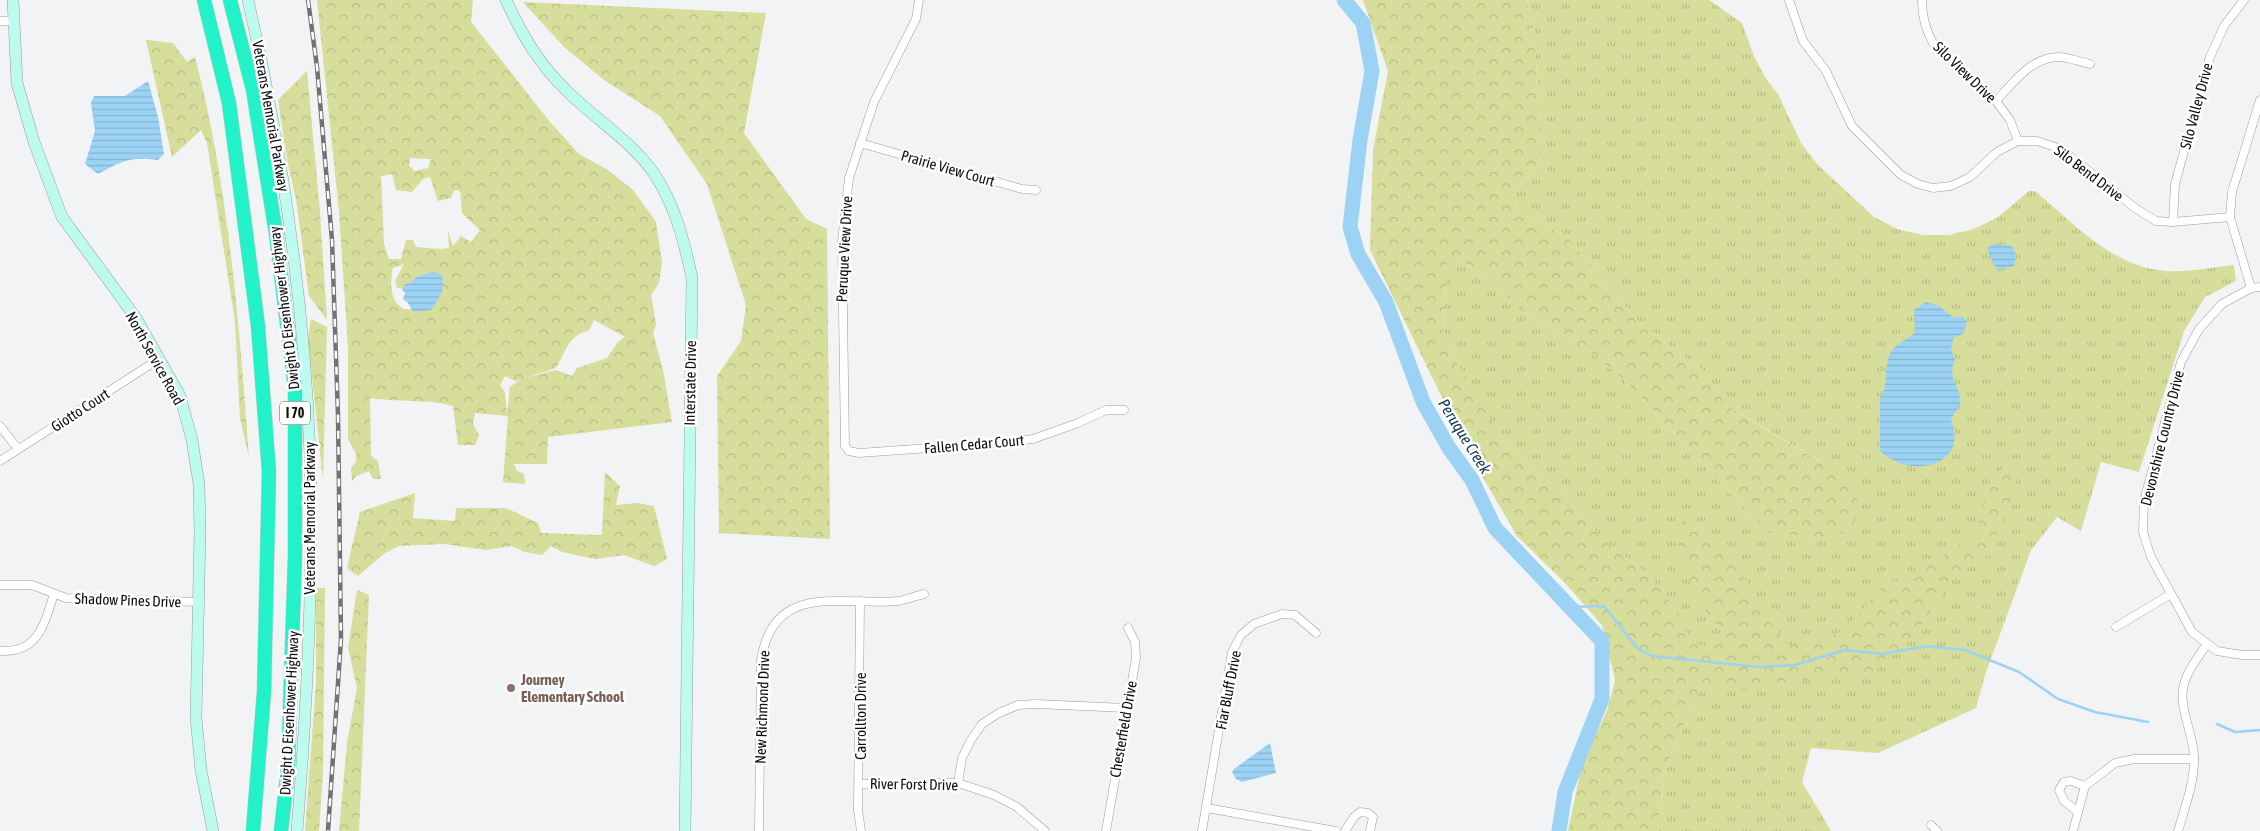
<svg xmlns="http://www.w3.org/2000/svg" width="2260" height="831" font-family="'Asap Condensed',sans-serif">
  <defs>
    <pattern id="grass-tufts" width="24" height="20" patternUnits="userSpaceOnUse" patternTransform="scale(1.25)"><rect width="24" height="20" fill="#d7dd9a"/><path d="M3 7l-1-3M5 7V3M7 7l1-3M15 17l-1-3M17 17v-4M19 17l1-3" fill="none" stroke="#b7bc84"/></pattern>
    <pattern id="forest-crowns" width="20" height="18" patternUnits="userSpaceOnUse" patternTransform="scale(1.25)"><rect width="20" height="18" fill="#d7dd9a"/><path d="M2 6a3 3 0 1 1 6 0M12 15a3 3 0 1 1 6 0" fill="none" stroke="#b7bc84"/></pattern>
    <pattern id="water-rules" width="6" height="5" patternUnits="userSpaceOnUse" patternTransform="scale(1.25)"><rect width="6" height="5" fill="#9cd3f4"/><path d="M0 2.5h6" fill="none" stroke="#85b4d0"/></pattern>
  </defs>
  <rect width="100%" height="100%" fill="#f1f3f5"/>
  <!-- grass -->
  <path fill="url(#grass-tufts)" d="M1526,0H1709L1742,23L1754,56L1766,79L1778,94L1801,143L1817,164L1874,217L1897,229L1923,235H1949L1974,229L1998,217L2029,191H2035C2072,222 2109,263 2158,270C2183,274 2210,267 2234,265L2236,281L2205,297L2184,331L2139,472L2101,462L2081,531L2057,517L2031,550L1985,675L1976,708L1878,753L1811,748L1802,782L1831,831H1658L1664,770L1700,689L1649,575L1604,541L1562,493L1507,446L1482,406L1457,363L1444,332L1447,259L1458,260L1483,273L1523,312L1589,350L1621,377L1768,533L1827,538L1820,461L1727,406L1706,373L1638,321L1569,239L1542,222L1518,213L1514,193L1540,161L1542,133L1533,25Z"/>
  <!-- forest -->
  <g fill="url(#forest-crowns)" fill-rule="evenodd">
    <path d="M317,0H473L471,22L550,122L579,154L608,170L633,190L656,222L662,262L659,283L651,295L656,324L653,333L663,370L672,422L548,437L547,464H514L516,470L524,474L525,484L503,482L508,416L475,413L473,424L479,435L475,445H458L453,406C430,399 396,402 370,398L371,456L378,461L381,479H373L369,471L356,476L352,481L351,468L356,462V454L348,439V347L339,212ZM410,158L431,159L428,168L415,171L409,166ZM392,174L396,190L412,192L423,179L430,177L438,201L451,198L454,190L460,191L462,213L480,230L471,242L461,236L453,246L448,231L449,248L441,249L416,247L413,240H406L401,259H389L384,244L381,176ZM404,264L395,281L397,287L402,289L405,284L410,283L416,277L432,272L421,309C416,309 409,310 404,309C389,303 390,280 393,268ZM594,320L625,337L618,342L607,358L577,368L572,376L556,370L521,379L510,387L507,414L505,393L500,385L505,376L515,381L556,368C567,350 567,337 589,330Z"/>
    <path d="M1363,0H1526L1533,25L1542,133L1540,161L1514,193L1518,213L1542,222L1569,239L1638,321L1706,373L1727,406L1851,480L1858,501L1852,530L1827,538L1768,533L1621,377L1589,350L1523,312L1483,273L1458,260H1447L1444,332L1457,363L1507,446L1562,493L1604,541L1649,575L1681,617L1691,643L1711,647L1722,638V632L1694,596L1673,528L1687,518L1704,528L1737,562L1766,617L1789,645H1814L1846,629L1882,587L1934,562L1976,534L1991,476L2007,465L2017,473L2012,503L1985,558L1956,575L1914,635L1866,677L1809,679L1756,691L1700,689L1664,770L1658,831H1568L1582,764L1607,711L1615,680L1602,625L1566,584L1517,536L1471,457L1370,250L1373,150L1388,71Z"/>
    <path d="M523,2L766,13L744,133L806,219L827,229L830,539L719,533L717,376L741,341L746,305L707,184L660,116L604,80L564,47Z"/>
    <path d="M146,40L173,43L187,62L195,57C229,188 239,323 249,457L240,418L235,321L207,143L201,130L172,157Z"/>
    <path d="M307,71L320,212L327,320L309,296L296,199L287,160L278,100Z"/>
    <path d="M311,319L327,327L323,480L308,339Z"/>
    <path d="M605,472L620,486L616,505L637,503L654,506L667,559L654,566L624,555L595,559L562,552L551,546L542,555L525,552L511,546L486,550L444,544L399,546L385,553L358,576L347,568L360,512L415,493L413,518L455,521L456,508H506L538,523L541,533L602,535Z"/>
    <path d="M316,588H325L323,772L319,831H305L316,683Z"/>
    <path d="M357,590L369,595L359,831H339L347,743L357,688L348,648Z"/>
  </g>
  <!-- water -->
  <g fill="url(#water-rules)">
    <path d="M148,81L158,117L164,154L158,160C131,156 121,161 98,174L85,164L95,131L91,103L94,96H125Z"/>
    <path d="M1994,244L2012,246L2016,255L2014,266L1998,270L1993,263L1987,248Z"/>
    <path d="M432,272L441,274C447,288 439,299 431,310L413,312L408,303L403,299L405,293L402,289L405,284L410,283L416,277Z"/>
    <path d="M1926,302L1939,306L1954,318L1962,316L1967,321L1963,334L1954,337L1951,348L1955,361C1946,379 1962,386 1960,403C1959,409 1953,414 1951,420C1970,465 1911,481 1880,451V398C1890,384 1882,363 1893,349C1899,342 1909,339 1915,332L1914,310Z"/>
    <path d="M1270,743L1276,773L1242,782L1236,779L1232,772L1234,769Z"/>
  </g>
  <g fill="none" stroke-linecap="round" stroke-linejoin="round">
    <!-- stream -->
    <g stroke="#9cd3f4" stroke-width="2.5">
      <path d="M1568,607L1604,606L1638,649L1652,656L1759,667L1795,665L1845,650L1882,654L1927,646L1965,650L2019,672L2058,699L2095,712L2148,722"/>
      <path d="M2217,724L2235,732L2260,730"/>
    </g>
    <!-- river -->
    <path stroke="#9cd3f4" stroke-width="15" d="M1344,0L1363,23L1372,71L1360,140L1350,227L1358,254L1386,302L1423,402L1449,448L1472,480L1495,528L1602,641V699L1565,792L1559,831"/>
    <defs>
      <g id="street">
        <path d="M919,0L916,19L874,102L849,178L842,241L845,446L849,451L859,453L1001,443L1033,439L1078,423L1106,410H1124"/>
        <path d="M1789,0L1803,41L1826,71L1852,126L1901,175L1918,184L1933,188L1951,186L1970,177L1997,152L2018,141H2037L2061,149L2135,208L2156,221L2173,222L2230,217"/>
        <path d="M1922,0C1922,16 1925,29 1933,43L1996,101L2010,120L2018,141"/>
        <path d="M0,21H12"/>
        <path d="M1996,101C2013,83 2031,57 2059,57C2068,57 2080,62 2090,64"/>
        <path d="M860,143L1022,189L1036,190"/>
        <path d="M2173,222L2175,184L2210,57L2224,26L2244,0"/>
        <path d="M2260,287L2251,288L2222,304L2199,329L2181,362L2144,501L2143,532L2151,557L2192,632L2217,651L2242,655H2260"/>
        <path d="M2251,288L2230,217L2232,192L2260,100"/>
        <path d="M0,426L18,449"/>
        <path d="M0,461L159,359"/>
        <path d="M0,585H32L66,598L199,602"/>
        <path d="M860,601L858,810L861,831"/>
        <path d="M2116,627L2171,594"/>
        <path d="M0,651C39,653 44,624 54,594"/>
        <path d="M958,783L962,758L971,740L982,724L999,713L1018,705L1036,704L1126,708"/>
        <path d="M859,784L958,783L994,795L1017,807L1045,831"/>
        <path d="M1207,808L1336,831"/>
        <path d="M2078,812L2064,801L2059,790L2064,782L2071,781L2085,786"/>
        <path d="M1931,825L1937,831"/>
        <path d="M759,831L761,660C774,581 840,606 898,601C906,600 915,596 924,594"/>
        <path d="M1106,831L1136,658L1135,642L1128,628"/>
        <path d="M1202,831L1232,652L1241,635L1254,624L1282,614L1295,615L1316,633"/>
        <path d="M1345,831L1354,817L1360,812L1368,813L1373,817L1370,831"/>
        <path d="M2073,831L2085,786L2115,763L2134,759H2194"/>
        <path d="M2178,831C2185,807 2195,781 2194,756C2193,737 2185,721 2183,703C2179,680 2195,662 2207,644"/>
      </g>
      <g id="secondary">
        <path d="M13,0L17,83L34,142L62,217L136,318L180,396L192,440L199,484L200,531L196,718L201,770L213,831"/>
        <path d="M248,0C282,148 304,301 310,453C314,579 307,706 297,831"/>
        <path d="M506,0C522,35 539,64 567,91C595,119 630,140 653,172C675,204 684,241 692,278L685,831"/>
      </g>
      <g id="highway">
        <path d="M204,0L229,103L258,326L269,472L264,692L253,831"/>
        <path d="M230,0L253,90L276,234L295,389V555L288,768L281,831"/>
      </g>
    </defs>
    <!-- street casing -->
    <use href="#street" stroke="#9a9b9d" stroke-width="9"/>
    <!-- secondary casing -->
    <use href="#secondary" stroke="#9a9b9d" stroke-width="12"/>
    <!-- highway casing -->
    <use href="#highway" stroke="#cfcfcf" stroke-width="15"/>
    <!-- street -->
    <use href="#street" stroke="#fff" stroke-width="8"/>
    <!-- secondary -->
    <use href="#secondary" stroke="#bdfbee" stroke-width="11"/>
    <!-- highway -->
    <use href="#highway" stroke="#23f2c8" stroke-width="14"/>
    <defs>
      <path id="rail" d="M308,0L317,67L332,240L338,415L341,639L328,831"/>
    </defs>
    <!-- rail casing -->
    <use href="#rail" stroke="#717273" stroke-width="4.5"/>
    <!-- rail -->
    <use href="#rail" stroke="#fff" stroke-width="2.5" stroke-dasharray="8" stroke-linecap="butt"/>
  </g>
  <!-- markers -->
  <circle fill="#8d6e63" stroke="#fff" stroke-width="2" cx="511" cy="688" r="5"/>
  <g text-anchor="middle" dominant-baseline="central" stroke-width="5" stroke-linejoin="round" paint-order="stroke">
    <!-- shield labels -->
    <rect fill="#fff" stroke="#565656" stroke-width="1" x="280" y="401.5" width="30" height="23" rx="4"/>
    <g font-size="14" font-weight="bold" fill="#0d0d0e">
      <text x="295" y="413">I 70</text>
    </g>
    <!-- street labels -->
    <g font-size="15" fill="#0d0d0e" stroke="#fff">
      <text transform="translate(1965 72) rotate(44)">Silo View Drive</text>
      <text transform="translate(2196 106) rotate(-75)">Silo Valley Drive</text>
      <text transform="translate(271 116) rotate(80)">Veterans Memorial Parkway</text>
      <text transform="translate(948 168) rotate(16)">Prairie View Court</text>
      <text transform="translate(2089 173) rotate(37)">Silo Bend Drive</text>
      <text transform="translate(844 249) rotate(-87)">Peruque View Drive</text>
      <text transform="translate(284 308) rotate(-97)">Dwight D Eisenhower Highway</text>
      <text transform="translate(155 358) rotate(61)">North Service Road</text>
      <text transform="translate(690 383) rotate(-89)">Interstate Drive</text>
      <text transform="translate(80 410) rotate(-33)">Giotto Court</text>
      <text transform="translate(2162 438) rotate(-76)">Devonshire Country Drive</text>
      <text transform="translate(974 444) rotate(-5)">Fallen Cedar Court</text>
      <text transform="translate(309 518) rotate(-90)">Veterans Memorial Parkway</text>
      <text transform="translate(128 600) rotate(2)">Shadow Pines Drive</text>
      <text transform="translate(1228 690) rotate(-79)">Fiar Bluff Drive</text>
      <text transform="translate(762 707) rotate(-88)">New Richmond Drive</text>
      <text transform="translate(289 713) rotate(-87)">Dwight D Eisenhower Highway</text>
      <text transform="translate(860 716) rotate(-90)">Carrollton Drive</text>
      <text transform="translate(1123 729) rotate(-80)">Chesterfield Drive</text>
      <text transform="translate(914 784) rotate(1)">River Forst Drive</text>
    </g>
    <!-- education labels -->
    <g font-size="15" font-weight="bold" fill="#785e54" stroke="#fff" text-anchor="start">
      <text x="521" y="679">Journey<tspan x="521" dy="17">Elementary School</tspan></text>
    </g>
    <!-- water labels -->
    <g font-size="16" font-style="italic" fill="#0e3a50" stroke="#fff">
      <text transform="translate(1465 436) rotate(58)">Peruque Creek</text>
    </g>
  </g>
</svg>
